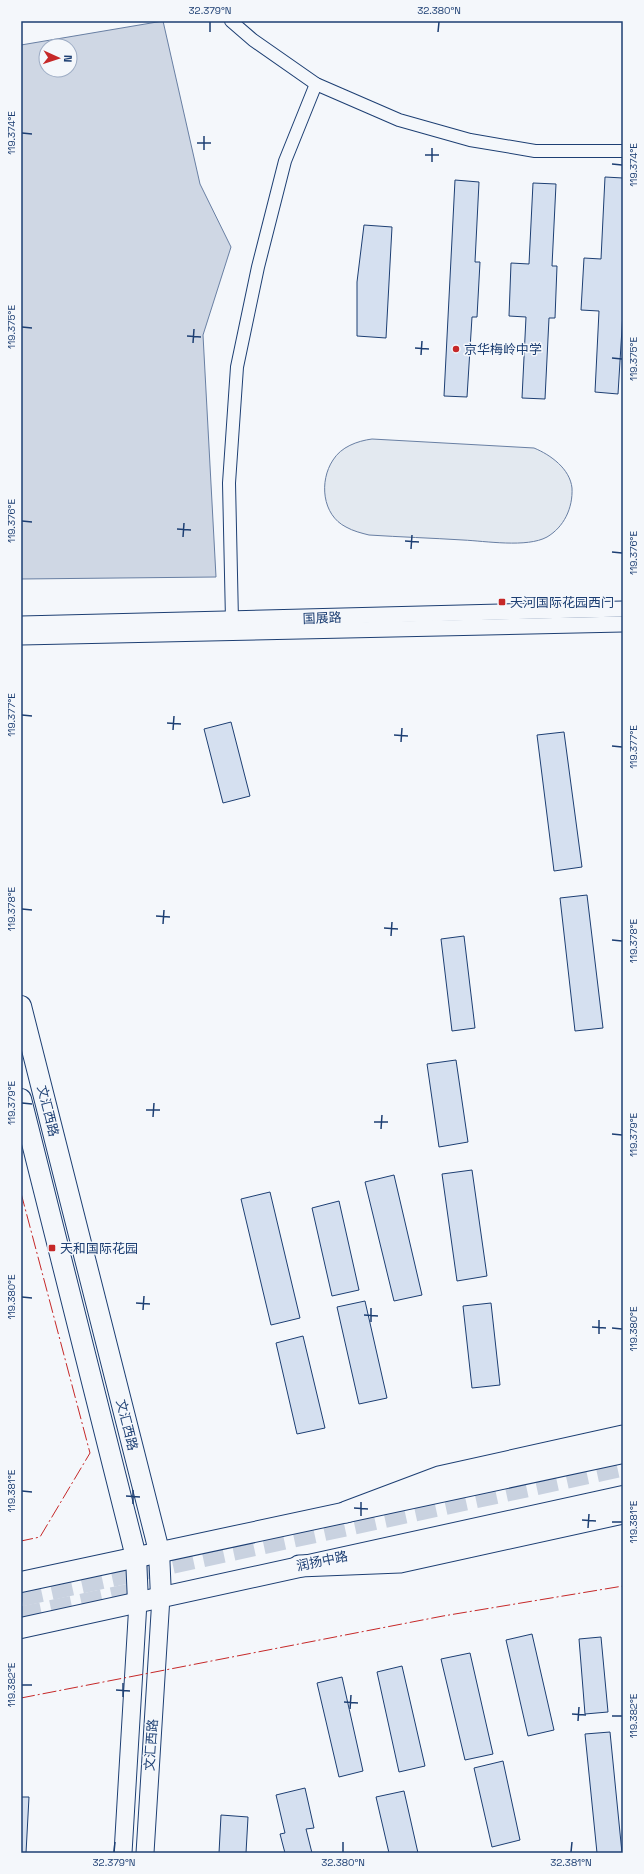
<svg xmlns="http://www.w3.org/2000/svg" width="644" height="1874" font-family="'Space Grotesk','Noto Sans SC',sans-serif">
  <rect width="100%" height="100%" fill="#f4f7fb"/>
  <!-- green -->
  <path fill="#e3e9f0" stroke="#687fa3" d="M372,439L534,448C551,455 570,469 572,488C573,508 564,527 547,537C527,548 485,541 463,540C431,538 400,537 369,535C361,533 353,531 346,527C322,515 319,481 333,460C341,447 357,441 372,439Z"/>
  <!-- water -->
  <path fill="#cfd7e4" stroke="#687fa3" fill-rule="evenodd" d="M163,21L200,184L231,247L203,335L216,577L21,579V45ZM46,46H70V70H46Z"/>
  <!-- building -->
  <g fill="#d5e0f0" stroke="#1d3f73">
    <path d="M605,177L623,178V312L618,394L595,392L599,311L581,310L584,258L601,259Z"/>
    <path d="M455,180L479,182L475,262H480L477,317H472L467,397L444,396Z"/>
    <path d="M533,183L556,184L552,266H557L555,318H549L545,399L522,398L526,317L509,316L511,263L529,264Z"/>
    <path d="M364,225L392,227L386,338L357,336V282Z"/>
    <path d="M231,722L250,796L223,803L204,729Z"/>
    <path d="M564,732L582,867L554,871L537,735Z"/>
    <path d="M587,895L603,1028L575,1031L560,898Z"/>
    <path d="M464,936L475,1028L452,1031L441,939Z"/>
    <path d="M456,1060L468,1142L439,1147L427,1064Z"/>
    <path d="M472,1170L487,1276L457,1281L442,1174Z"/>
    <path d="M394,1175L422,1295L394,1301L365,1182Z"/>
    <path d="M270,1192L300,1318L271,1325L241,1199Z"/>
    <path d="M339,1201L359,1290L332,1296L312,1208Z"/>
    <path d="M365,1301L387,1398L359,1404L337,1307Z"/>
    <path d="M491,1303L500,1385L472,1388L463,1306Z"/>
    <path d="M303,1336L325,1428L297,1434L276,1343Z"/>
    <path d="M532,1634L554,1730L528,1736L506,1640Z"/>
    <path d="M601,1637L608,1712L585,1714L579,1639Z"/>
    <path d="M470,1653L493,1754L465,1760L441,1659Z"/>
    <path d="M402,1666L425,1766L399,1772L377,1672Z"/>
    <path d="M342,1677L363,1771L339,1777L317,1683Z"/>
    <path d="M610,1732L622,1853H597L585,1734Z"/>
    <path d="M503,1761L520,1840L492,1847L474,1768Z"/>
    <path d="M305,1788L314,1828L306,1829L312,1853H285L280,1834L285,1833L276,1795Z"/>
    <path d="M404,1791L418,1853H389L376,1797Z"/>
    <path d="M21,1797H29L26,1853H21Z"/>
    <path d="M221,1815L248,1817L246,1853H219Z"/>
  </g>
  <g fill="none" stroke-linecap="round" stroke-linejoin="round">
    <!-- trunk-tunnel -->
    <g stroke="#c9d2e0" stroke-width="21" stroke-dasharray="21 10" stroke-linecap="butt">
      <path d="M21,1596L623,1466"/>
      <path d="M21,1617L130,1594"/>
    </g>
    <defs>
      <g id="minor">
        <path d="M231,21L253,40L316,84L399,120L470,140L535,151H623"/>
        <path d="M232,620L229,483L237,367L258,267L285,161L316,84"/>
      </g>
      <g id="tertiary">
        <path d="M21,624L623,609"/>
        <path d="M21,637L623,624"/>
      </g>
      <g id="secondary">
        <path d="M123,1853L138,1602"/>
        <path d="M145,1853L161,1597"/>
      </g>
      <g id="primary">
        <path d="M21,1006L159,1551L161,1597"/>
        <path d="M21,1099L136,1557L138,1602"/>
        <path d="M21,1582L623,1453"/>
        <path d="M21,1628L623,1496"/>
      </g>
      <g id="trunk">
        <path d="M346,1512L439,1477L623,1436"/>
        <path d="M299,1566L400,1562L623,1513"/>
      </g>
    </defs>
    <!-- minor casing -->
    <use href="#minor" stroke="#1d3f73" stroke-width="14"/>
    <!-- tertiary casing -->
    <use href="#tertiary" stroke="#1d3f73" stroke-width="17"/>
    <!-- secondary casing -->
    <use href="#secondary" stroke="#1d3f73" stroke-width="19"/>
    <!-- primary casing -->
    <use href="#primary" stroke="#1d3f73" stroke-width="22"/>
    <!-- trunk casing -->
    <use href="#trunk" stroke="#1d3f73" stroke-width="23"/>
    <!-- minor -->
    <use href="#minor" stroke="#f4f7fb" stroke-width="12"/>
    <!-- tertiary -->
    <use href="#tertiary" stroke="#f4f7fb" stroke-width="15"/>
    <!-- secondary -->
    <use href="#secondary" stroke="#f4f7fb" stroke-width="17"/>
    <!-- primary -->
    <use href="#primary" stroke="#f4f7fb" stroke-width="20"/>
    <!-- trunk -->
    <use href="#trunk" stroke="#f4f7fb" stroke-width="21"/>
    <!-- power -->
    <g stroke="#c62828" stroke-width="1" stroke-dasharray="14 3 2 3" stroke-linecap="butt">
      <path d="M21,1193L90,1453L40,1537L21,1541"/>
      <path d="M21,1698L443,1616L623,1586"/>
    </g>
  </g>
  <!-- ticks -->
  <path fill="none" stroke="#1d3f73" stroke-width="1.5" d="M210,32V22M438,32L439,22M22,133L32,134M197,143H211M204,150V136M425,155H439M432,162V148M612,164L622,165M22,327L32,328M187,336L201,337M193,343L194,329M415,348L429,349M421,355L422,341M612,358L622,359M22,521L32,522M177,529L191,530M183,537L184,523M405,541L419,542M411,549L412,535M612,552L622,553M22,715L32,716M167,723L181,724M173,730L174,716M394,735L408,736M401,742L402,728M612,746L622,747M22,909L32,910M156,916L170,917M163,924L164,910M384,928L398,929M391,936L392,922M612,940L622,941M22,1103L32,1104M146,1110H160M153,1117L154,1103M374,1122H388M381,1129L382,1115M612,1134L622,1135M22,1297L32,1298M136,1303L150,1304M143,1310L144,1296M364,1315L378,1316M371,1322V1308M592,1327L606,1328M612,1328L622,1329M599,1334V1320M22,1491L32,1492M126,1496L140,1497M133,1504V1490M354,1508L368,1509M361,1516V1502M582,1520L596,1521M612,1522H622M588,1528L589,1514M22,1685H32M116,1690L130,1691M123,1697V1683M344,1702L358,1703M350,1709L351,1695M572,1714L586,1715M612,1716H622M578,1721L579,1707M114,1852L115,1842M343,1852V1842M571,1852L572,1842"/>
  <!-- markers -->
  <g fill="#c62828" stroke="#f4f7fb" stroke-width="1.5">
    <circle cx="456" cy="349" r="4"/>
    <rect x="498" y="598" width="8" height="8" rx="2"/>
    <rect x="48" y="1244" width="8" height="8" rx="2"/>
  </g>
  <g text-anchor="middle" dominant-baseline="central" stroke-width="3" stroke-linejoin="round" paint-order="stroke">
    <!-- poi labels -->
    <g font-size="13" fill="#1d3f73" stroke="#f4f7fb" text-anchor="start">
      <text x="464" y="349">京华梅岭中学</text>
      <text x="510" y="602">天河国际花园西门</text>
      <text x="60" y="1248">天和国际花园</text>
    </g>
    <!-- street labels -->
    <g font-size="13" fill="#1d3f73" stroke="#f4f7fb">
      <text transform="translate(322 618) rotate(-2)">国展路</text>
      <text transform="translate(48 1111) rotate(76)">文汇西路</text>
      <text transform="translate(127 1425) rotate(76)">文汇西路</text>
      <text transform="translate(322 1561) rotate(-12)">润扬中路</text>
      <text transform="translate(151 1745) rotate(-86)">文汇西路</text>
    </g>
  </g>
  <!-- border -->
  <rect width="644" height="1874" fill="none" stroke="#f4f7fb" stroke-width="44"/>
  <!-- north arrow -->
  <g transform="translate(58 58) rotate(93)"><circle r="19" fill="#f4f7fb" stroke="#9eadc5"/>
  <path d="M0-3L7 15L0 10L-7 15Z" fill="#c62828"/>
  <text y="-6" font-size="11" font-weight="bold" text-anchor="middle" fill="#1d3f73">N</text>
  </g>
  <rect x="22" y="22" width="600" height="1830" fill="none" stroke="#1d3f73" stroke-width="1.5"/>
  <g font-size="10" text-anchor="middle" fill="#1d3f73">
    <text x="210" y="14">32.379°N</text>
    <text x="439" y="14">32.380°N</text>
    <text transform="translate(11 133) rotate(-90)" y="4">119.374°E</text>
    <text transform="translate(633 165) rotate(-90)" y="4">119.374°E</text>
    <text transform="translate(11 327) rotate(-90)" y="4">119.375°E</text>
    <text transform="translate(633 359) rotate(-90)" y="4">119.375°E</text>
    <text transform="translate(11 521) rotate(-90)" y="4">119.376°E</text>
    <text transform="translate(633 553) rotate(-90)" y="4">119.376°E</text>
    <text transform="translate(11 715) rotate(-90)" y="4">119.377°E</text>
    <text transform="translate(633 747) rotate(-90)" y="4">119.377°E</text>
    <text transform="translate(11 909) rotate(-90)" y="4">119.378°E</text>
    <text transform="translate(633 941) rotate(-90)" y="4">119.378°E</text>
    <text transform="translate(11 1103) rotate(-90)" y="4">119.379°E</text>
    <text transform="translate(633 1135) rotate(-90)" y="4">119.379°E</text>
    <text transform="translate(11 1297) rotate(-90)" y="4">119.380°E</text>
    <text transform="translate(633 1329) rotate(-90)" y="4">119.380°E</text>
    <text transform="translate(11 1491) rotate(-90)" y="4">119.381°E</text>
    <text transform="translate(633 1522) rotate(-90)" y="4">119.381°E</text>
    <text transform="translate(11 1685) rotate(-90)" y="4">119.382°E</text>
    <text transform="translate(633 1716) rotate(-90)" y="4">119.382°E</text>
    <text x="114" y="1866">32.379°N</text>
    <text x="343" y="1866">32.380°N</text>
    <text x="571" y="1866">32.381°N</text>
  </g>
</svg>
